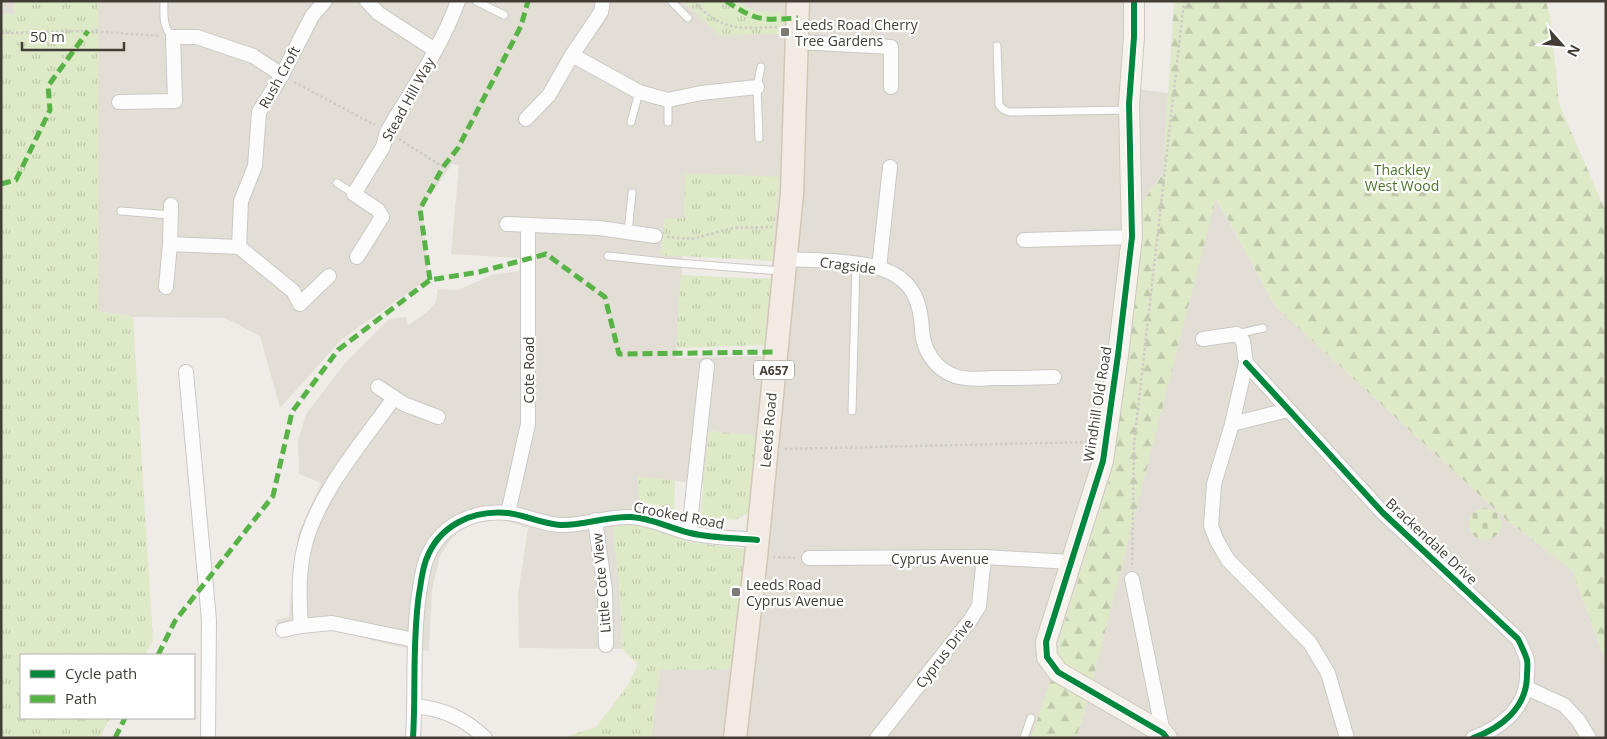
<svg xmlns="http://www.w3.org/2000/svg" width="1607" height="739" font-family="'Open Sans',sans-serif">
  <defs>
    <pattern id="grass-tufts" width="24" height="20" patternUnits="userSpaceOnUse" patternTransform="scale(1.25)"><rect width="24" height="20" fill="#dee9c8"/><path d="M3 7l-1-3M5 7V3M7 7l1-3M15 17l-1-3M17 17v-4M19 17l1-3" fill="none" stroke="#c0c9ac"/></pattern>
    <pattern id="forest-firs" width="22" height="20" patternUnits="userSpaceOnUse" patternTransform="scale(1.25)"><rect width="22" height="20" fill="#dee9c8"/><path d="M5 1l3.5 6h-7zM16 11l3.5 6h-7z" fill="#c0c9ac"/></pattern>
    <pattern id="cemetery-stones" width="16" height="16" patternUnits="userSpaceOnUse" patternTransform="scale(1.25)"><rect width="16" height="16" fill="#dee9c8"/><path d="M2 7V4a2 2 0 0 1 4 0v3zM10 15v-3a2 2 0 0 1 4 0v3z" fill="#c0c9ac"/></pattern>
  </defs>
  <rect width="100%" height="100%" fill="#efece8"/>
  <!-- residential -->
  <g fill="#e3ded5" fill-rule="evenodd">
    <path d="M1,1H15L14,14H1Z"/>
    <path d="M98,1H1124L1121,87L1168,93L1163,173L1138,208L1112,471L1059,641L1050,683L1031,738H651L660,669H730L758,437L709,431L704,484L638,477L642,521L613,526L619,581L622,649L519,648L518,594L528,528L501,519L472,524L453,536L440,556L432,590L429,651L390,645L338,631L314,630L279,636L276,620L289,617L298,534L321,483L299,474L298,440L306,414L346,362L389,319L406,317L408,325L426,313L436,302L438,289L458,290L492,275L519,271L520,258L451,254L459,165L452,164L422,207L429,278L342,339L280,408L260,336L225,318L133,317L98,311ZM779,177L764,356L676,358L683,256L660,255L684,219Z"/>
    <path d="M1215,197L1276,307L1508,521L1572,570L1606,662V738H1076L1085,710Z"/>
  </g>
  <!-- grass -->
  <g fill="url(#grass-tufts)">
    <path d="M15,1H98V311L133,317L153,641L145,655H21V718H110L100,738H1V14H14Z"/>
    <path d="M683,1H736L754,11L782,12V34L721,36Z"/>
    <path d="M685,173L779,177L772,261L660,255L665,219L684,218Z"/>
    <path d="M681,275L771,279L765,345L676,348Z"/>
    <path d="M709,431L758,436L749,512L736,520L700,517Z"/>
    <path d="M638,476L675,481L674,510L640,501Z"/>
    <path d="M642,521L689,542L745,549L730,669H660L651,738H562L596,727L628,685L638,664L622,649L619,581L613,526Z"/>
  </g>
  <!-- forest -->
  <path fill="url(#forest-firs)" d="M1174,1H1546L1551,21L1559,104L1606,212V662L1572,570L1508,521L1276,307L1216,198L1085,710L1076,738H1031L1050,683L1059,641L1112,471L1138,208L1163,173Z"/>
  <!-- cemetery -->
  <circle fill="url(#cemetery-stones)" cx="1485" cy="524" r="16"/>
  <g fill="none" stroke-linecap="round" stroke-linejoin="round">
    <defs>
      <g id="lane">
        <path d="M164,1C164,15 162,27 173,37"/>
        <path d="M476,1L504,15"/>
        <path d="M671,1L688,18"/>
        <path d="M997,46L999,105L1004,110L1010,112L1128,110"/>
        <path d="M631,122L639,92"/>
        <path d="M668,122V100"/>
        <path d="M759,138L757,87L761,67"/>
        <path d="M337,183L354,194"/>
        <path d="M121,211L170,215"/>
        <path d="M628,232L632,193"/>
        <path d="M608,256L665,262L781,271"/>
        <path d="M1237,334L1263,328"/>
        <path d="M852,411L856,264"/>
        <path d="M1024,738L1031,718"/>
      </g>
      <g id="street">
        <path d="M367,1L378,13L435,50"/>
        <path d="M798,42L891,47V87"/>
        <path d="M572,55L639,92L668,100L701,93L757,87"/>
        <path d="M119,102L175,101L173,37H197L253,56L282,75"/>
        <path d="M526,119L549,95L572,55L601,12L603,1"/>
        <path d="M507,224L599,228L655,236"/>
        <path d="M1024,240L1132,237"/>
        <path d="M170,244L171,205"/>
        <path d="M239,247L241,201L255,166L259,112L282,75L312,16L325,1"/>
        <path d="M357,257L382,217L378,210L354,194L383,147L387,132C412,89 441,48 458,1"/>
        <path d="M786,259C817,261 877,259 901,279C917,291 921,310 922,330C923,350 935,369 955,376C967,380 981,379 993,378C1014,378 1034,378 1054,377"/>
        <path d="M879,268L890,167"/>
        <path d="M166,287L170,244L239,247L293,291L300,304L329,276"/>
        <path d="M1203,339L1237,334L1243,341L1246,363L1232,424L1214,484L1211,526L1217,541L1228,560L1310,643L1328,673L1347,738"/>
        <path d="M1246,363L1383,513L1518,639C1521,645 1525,653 1527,660C1528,665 1527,671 1527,675C1527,708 1501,728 1473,738"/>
        <path d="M186,372L209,620L208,738"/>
        <path d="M378,387L404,404L438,417"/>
        <path d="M1232,424L1288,410"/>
        <path d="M508,513L528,424V225"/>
        <path d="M595,520L605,590L606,645"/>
        <path d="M689,532L707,366"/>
        <path d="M809,558L984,557L1070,562"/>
        <path d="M1132,579L1163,733"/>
        <path d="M301,626C299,601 298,574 304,549C316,495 362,443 394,398"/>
        <path d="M283,630L301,626L332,623L414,640"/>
        <path d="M1527,688L1564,705L1578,720L1589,738"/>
        <path d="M415,706C443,709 464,718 485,738"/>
        <path d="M413,738C416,690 412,642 419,594C421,583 422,571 426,560C439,525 472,510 508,513C525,515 542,524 560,525C583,526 607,516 631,517C652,518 669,528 690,533C712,538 735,538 757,540"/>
        <path d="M877,738L971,619L979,606L984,557"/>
      </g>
      <path id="secondary" d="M1134,1V37L1129,104L1132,237L1118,355L1103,461L1046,642L1047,657L1058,672L1163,733L1167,738"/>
      <path id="primary" d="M735,738L756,557L792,194L798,1"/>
    </defs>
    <!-- lane casing -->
    <use href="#lane" stroke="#cbc8c4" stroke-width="9"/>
    <!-- street casing -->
    <use href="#street" stroke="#cbc8c4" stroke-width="16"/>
    <!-- secondary casing -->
    <use href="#secondary" stroke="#cec9bf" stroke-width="22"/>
    <!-- primary casing -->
    <use href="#primary" stroke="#d1c7b6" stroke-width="25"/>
    <!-- path -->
    <g stroke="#cdcac7" stroke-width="2.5" stroke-dasharray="2.5 2.5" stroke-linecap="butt">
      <path d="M693,1C724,33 739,28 780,27"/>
      <path d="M1,33L88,31L160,36"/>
      <path d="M294,82L375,125"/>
      <path d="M399,139L443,167"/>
      <path d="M667,237L692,239L733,228L772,227"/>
      <path d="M785,449L1090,442"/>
      <path d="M773,557L795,558"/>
      <path d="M1132,565L1134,444L1184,1"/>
    </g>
    <!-- lane -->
    <use href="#lane" stroke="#fdfcfc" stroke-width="7"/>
    <!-- street -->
    <use href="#street" stroke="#fdfcfc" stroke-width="14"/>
    <!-- secondary -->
    <use href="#secondary" stroke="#f6f3ed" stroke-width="20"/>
    <!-- primary -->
    <use href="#primary" stroke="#f1ebe3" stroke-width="22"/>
    <!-- quiet -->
    <g stroke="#57b346" stroke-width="5" stroke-dasharray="10 5" stroke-linecap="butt">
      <path d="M726,1C758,22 761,20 798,18"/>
      <path d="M1,184L16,180L50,110L48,86L88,31"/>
      <path d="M430,280L420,209L443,167L458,148L521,26L528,1"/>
      <path d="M158,655L175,621L273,496L292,412L338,350L430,280L479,272L546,254L605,297L619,354L776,352"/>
      <path d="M115,738L125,718"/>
    </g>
    <defs>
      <g id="cycleway">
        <path d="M1134,1V37L1129,104L1132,237L1118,355L1103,461L1046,642L1047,657L1058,672L1163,733L1167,738"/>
        <path d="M1246,363L1383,513L1518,639C1521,645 1525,653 1527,660C1528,665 1527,671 1527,675C1527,708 1501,728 1473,738"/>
        <path d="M413,738C416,690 412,642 419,594C421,583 422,571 426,560C439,525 472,510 508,513C525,515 542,524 560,525C583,526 607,516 631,517C652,518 669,528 690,533C712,538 735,538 757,540"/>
      </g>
    </defs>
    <!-- cycleway casing -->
    <use href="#cycleway" stroke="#fff" stroke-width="9"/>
    <!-- cycleway -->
    <use href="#cycleway" stroke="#00873e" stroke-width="6"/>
  </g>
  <!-- markers -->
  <g fill="#807a74" stroke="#fff" stroke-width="2">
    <rect x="780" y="27" width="10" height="10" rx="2.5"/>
    <rect x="731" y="587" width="10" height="10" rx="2.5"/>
  </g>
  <g text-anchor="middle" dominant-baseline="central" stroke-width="4.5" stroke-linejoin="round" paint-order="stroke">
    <!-- shield labels -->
    <rect fill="#fff" stroke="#7c7772" stroke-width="1" x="754" y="360.5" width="40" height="19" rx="4"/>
    <g font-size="12" font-weight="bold" fill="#443d35">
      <text x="774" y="370">A657</text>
    </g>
    <!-- poi labels -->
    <g font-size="14" fill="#443d35" stroke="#fff" text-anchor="start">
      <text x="795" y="24">Leeds Road Cherry<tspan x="795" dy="16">Tree Gardens</tspan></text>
      <text x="746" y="584">Leeds Road<tspan x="746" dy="16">Cyprus Avenue</tspan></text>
    </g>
    <!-- street labels -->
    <g font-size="14" fill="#443d35" stroke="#fff">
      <text transform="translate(279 77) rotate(-61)">Rush Croft</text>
      <text transform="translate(408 99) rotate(-61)">Stead Hill Way</text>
      <text transform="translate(848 265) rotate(7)">Cragside</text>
      <text transform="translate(528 370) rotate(-90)">Cote Road</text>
      <text transform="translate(1097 404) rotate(-81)">Windhill Old Road</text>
      <text transform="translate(768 430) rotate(-85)">Leeds Road</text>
      <text transform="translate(679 515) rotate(11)">Crooked Road</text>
      <text transform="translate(1432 541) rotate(43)">Brackendale Drive</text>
      <text x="940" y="558">Cyprus Avenue</text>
      <text transform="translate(601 583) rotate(-95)">Little Cote View</text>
      <text transform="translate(944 653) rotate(-52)">Cyprus Drive</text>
    </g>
    <!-- park labels -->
    <g font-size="14" fill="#4c752a" stroke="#fff">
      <text x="1402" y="169">Thackley<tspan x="1402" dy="16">West Wood</tspan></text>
    </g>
  </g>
  <!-- border -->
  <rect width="1607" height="739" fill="none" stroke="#443d35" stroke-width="5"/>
  <!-- legend -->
  <rect x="20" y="654" width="175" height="65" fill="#ffffff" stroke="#b4b1ae"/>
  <rect x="30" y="670" width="25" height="8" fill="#00873e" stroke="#b4b1ae"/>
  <text x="65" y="679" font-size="15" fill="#443d35">Cycle path</text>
  <rect x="30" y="695" width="25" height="8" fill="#57b346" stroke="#b4b1ae"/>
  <text x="65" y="704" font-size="15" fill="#443d35">Path</text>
  <!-- north arrow -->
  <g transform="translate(1562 45) rotate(117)" stroke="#ffffff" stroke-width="4" paint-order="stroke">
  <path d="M0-4L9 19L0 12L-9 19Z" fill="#443d35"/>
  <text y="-8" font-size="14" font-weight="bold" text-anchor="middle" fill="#443d35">N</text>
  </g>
  <!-- scale -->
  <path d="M22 42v8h102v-8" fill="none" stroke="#443d35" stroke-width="2.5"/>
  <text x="30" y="42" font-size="15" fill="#443d35" stroke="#ffffff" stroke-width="4" paint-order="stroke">50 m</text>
</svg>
